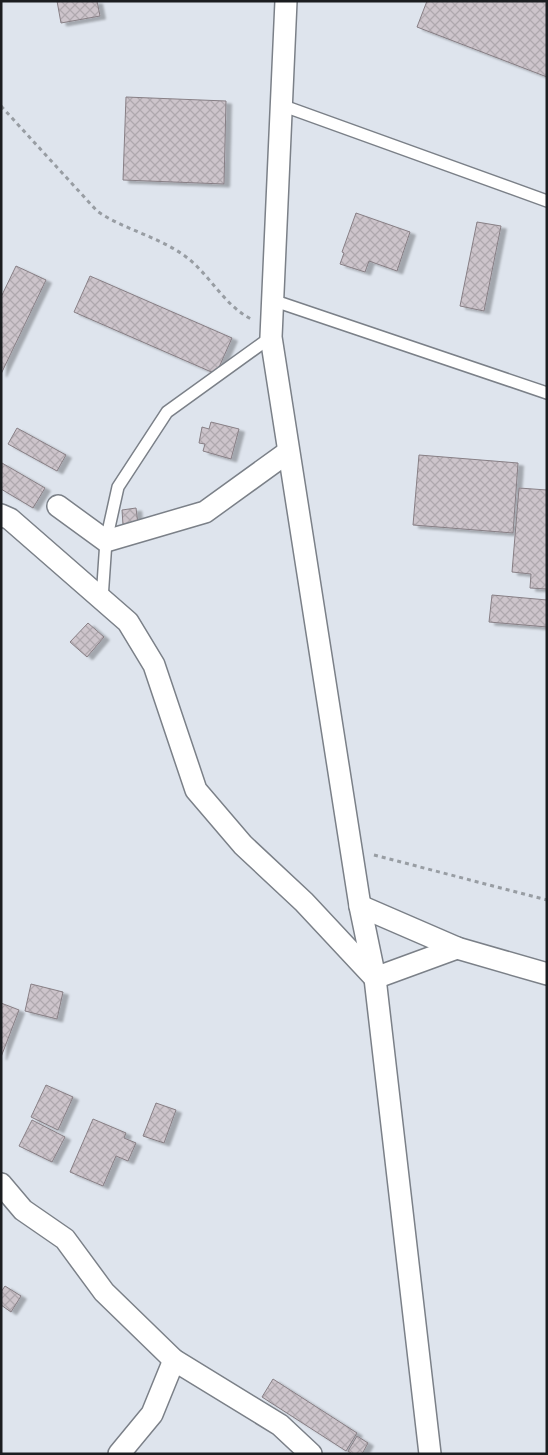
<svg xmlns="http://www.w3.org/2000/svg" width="548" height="1455" font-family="'PT Sans',sans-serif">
  <defs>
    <pattern id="building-cross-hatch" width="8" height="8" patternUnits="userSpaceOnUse" patternTransform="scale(1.25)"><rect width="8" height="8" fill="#cdc4cb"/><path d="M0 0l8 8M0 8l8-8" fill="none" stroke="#afa8ae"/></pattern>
    <filter id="shadow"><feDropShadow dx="5.5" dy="3" stdDeviation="1" flood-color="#0004"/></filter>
  </defs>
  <rect width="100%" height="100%" fill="#dee4ed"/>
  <!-- building -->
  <g fill="url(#building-cross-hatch)" stroke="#877f85" filter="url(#shadow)">
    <path d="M57,1H97L100,16L61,23Z"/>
    <path d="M427,1H547V77L417,27Z"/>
    <path d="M126,97L226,101L224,184L123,180Z"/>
    <path d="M356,213L410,232L397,271L369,261L365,272L340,264L344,253L342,252Z"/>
    <path d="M477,222L501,226L484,311L460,306Z"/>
    <path d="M16,266L46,280L1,374V297Z"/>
    <path d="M90,276L232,338L216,374L74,312Z"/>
    <path d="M211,422L239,429L231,459L203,451L205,444L199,443L202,427L209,429Z"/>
    <path d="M17,428L66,455L57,471L8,444Z"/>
    <path d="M419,455L518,463L513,533L413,525Z"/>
    <path d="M2,463L45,488L33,508L1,489Z"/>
    <path d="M519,488L547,490V589L530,588L531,574L512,572Z"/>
    <path d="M136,508L138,524L123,525L122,510Z"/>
    <path d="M492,595L547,600V627L489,622Z"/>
    <path d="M88,623L104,637L87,657L70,642Z"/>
    <path d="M31,984L63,992L57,1019L25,1011Z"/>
    <path d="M1,1003L19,1010L1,1057Z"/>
    <path d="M46,1085L73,1097L58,1130L31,1117Z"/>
    <path d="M156,1103L176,1110L164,1143L143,1136Z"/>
    <path d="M93,1119L126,1133L124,1138L136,1143L128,1161L116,1156L103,1186L70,1172Z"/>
    <path d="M32,1120L65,1137L52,1162L19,1146Z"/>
    <path d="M5,1286L21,1296L11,1312L1,1305V1292Z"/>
    <path d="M273,1379L357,1433L346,1451L262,1397Z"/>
    <path d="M357,1436L368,1443L362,1454H352L348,1451Z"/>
  </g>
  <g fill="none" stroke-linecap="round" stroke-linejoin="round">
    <defs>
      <g id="service">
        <path d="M281,105L547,201"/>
        <path d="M272,300L547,393"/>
        <path d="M102,599L106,541L118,487L167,412L271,337"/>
      </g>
      <g id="minor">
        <path d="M286,1L271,337L360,906L375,978L430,1454"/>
        <path d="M58,506L106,541L205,512L288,452"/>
        <path d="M1,515L10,519L128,622L154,665L196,790L243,845L304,902L375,978L457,948"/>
        <path d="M360,906L457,948L547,974"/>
        <path d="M1,1184L23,1210L65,1239L104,1292L174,1360L280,1425L311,1454"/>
        <path d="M119,1454L152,1414L174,1360"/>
      </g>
    </defs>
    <!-- service casing -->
    <use href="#service" stroke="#7b8088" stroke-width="14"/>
    <!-- minor casing -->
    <use href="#minor" stroke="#7b8088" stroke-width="24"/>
    <!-- path -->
    <g stroke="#989da3" stroke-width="3" stroke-dasharray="4 4" stroke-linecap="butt">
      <path d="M1,106L97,211C123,229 156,236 182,254C209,272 222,304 251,319"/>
      <path d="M374,855L547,900"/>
    </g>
    <!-- service -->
    <use href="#service" stroke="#fff" stroke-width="11"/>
    <!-- minor -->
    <use href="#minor" stroke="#fff" stroke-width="21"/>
  </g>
  <!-- border -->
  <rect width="548" height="1455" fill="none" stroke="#1b1d20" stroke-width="5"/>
</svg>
